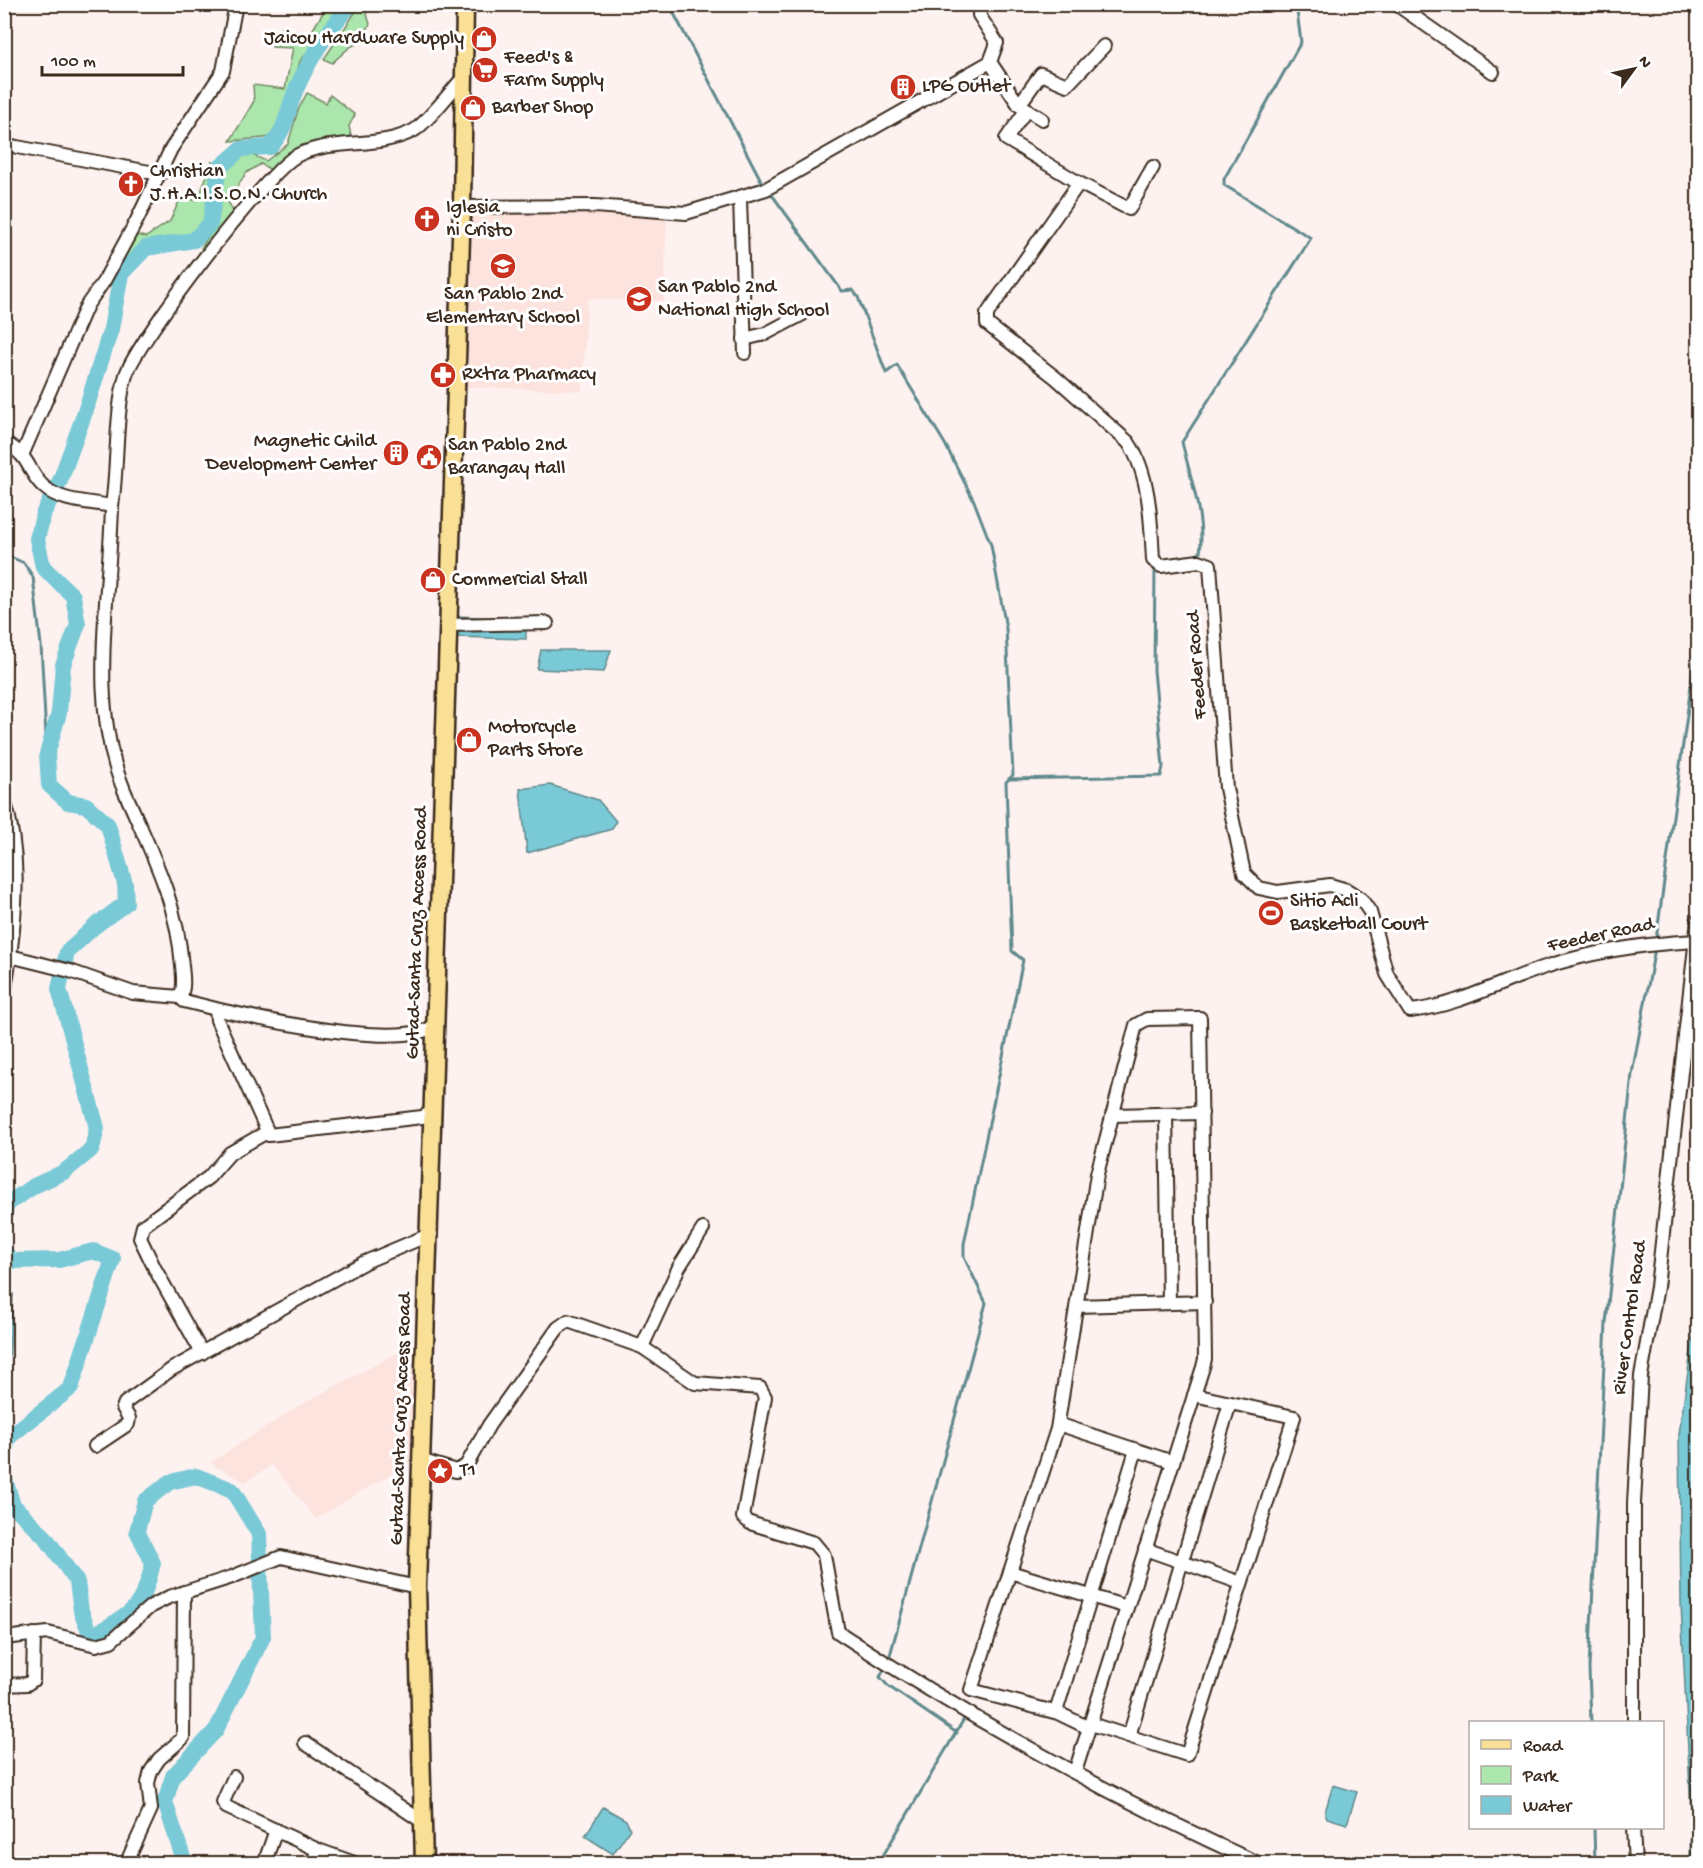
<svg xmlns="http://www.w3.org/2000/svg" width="1703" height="1868" font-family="'Gochi Hand',sans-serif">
  <rect width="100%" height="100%" fill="#fef2f0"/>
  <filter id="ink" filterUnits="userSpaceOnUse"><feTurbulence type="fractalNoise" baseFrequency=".0167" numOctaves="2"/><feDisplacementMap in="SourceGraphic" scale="12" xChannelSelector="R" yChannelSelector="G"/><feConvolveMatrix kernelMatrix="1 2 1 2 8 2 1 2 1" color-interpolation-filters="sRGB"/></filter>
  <g filter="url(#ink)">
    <!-- built -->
    <g fill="#fde3de">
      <path d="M909,72L923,98L904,107L890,83Z"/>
      <path d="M468,209L667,212L664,301L588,299L582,391L462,387Z"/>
      <path d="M421,1340L417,1458L316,1519L272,1465L245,1482L210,1463L293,1409Z"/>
    </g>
    <!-- green -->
    <g fill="#abe6ac" stroke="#738865" stroke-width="1.5">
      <path d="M328,4L344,5L324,33L300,61L290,98L283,107L279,128L273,137L230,141L254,101L253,85L285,89L293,48L272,47L281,28L309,36Z"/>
      <path d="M360,5H364L370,24L361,42L350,47L332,63L324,59Z"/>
      <path d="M307,93L326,103L330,95L355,115L349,126L352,141L319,146L274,172L261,164L246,173L228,201L234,213L207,254L201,248L215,226L221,172L243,151L266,161L288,144L298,110Z"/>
      <path d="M212,161L205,222L191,236L140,246L117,272L136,235L146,237L170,221L180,199L198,200Z"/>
    </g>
    <!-- water -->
    <g fill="#7ac9d6" stroke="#61898c" stroke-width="1.5">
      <path d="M456,616L526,619V639L454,637Z"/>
      <path d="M541,650H611L604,672L537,669Z"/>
      <path d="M550,785L598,800L616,821L612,829L527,853L520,789Z"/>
      <path d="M5,1292L13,1293L6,1416H4Z"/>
      <path d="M1698,1302V1863L1690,1864L1691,1813L1681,1603L1679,1434Z"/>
      <path d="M1333,1785L1357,1792L1347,1824L1327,1818L1325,1812Z"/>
      <path d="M603,1807L626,1820L630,1829L613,1854L585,1836Z"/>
    </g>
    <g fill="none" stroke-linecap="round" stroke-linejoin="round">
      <!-- stream -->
      <g stroke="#61898c" stroke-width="3">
        <path d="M669,4L764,186"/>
        <path d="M770,192L842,291L853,290L858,297L886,373L897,365L945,444L974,501L991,545L1006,628L1013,775L1006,782L1012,951L1023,960L964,1244V1257L986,1303L889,1659"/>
        <path d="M4,554L24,563L33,577L41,645L46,737L49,746"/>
        <path d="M1194,556L1200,553C1205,518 1190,476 1182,442L1311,238L1224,185V179L1301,42L1296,4"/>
        <path d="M1009,779L1161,776L1163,767L1154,670L1155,567"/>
        <path d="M1656,940L1698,635"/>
        <path d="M4,1450H5"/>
        <path d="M885,1668L880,1677L888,1686L957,1733"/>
        <path d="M1591,1722L1589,1668L1606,1323L1632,1074L1655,948"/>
        <path d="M1594,1828L1595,1864"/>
        <path d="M878,1864L964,1719"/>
      </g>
      <!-- river -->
      <g stroke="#7ac9d6" stroke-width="16">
        <path d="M4,1214L7,1204L34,1186L64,1172L92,1149L97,1128L59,989L67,952L95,926L126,903L125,884L108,825L86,805L68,802L49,785L47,754L59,713L63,665L78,624L73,596L43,567L37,539L44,512L60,481L85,412L111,329L121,274L146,248L194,240L210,224L219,168L241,149L270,147C287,129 286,114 295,92C308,61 329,29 351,4"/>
        <path d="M4,1251L12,1261L59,1260L93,1251L113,1259L71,1388L9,1437L4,1452"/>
        <path d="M4,1476L13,1505L46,1538L77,1582L81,1611L91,1636C133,1613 142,1610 153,1563L137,1531L145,1501L170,1482L196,1476L232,1490L259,1534L260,1560"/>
        <path d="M185,1864L165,1802L173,1776L216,1730L263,1637L260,1569"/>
      </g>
      <defs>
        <g id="minor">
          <path d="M1396,4L1493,72"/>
          <path d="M990,62L1019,105L1042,119"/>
          <path d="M1019,105L1041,74L1067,85L1104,46"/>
          <path d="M1027,109L1006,139L1079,183L987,314V324L1056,378L1128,442C1150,474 1151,521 1153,560L1161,566L1199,561L1210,565L1226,788L1244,873L1259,888L1278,892L1330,885L1347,890L1361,899L1370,912L1387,974L1410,1011C1457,1006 1498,983 1542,968C1592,951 1643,944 1696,941"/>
          <path d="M17,147L160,174"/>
          <path d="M1079,183L1129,209L1153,167"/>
          <path d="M740,198L745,353"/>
          <path d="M462,207L595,206L686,213L766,189L990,62L997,43L979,15L981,8L986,4"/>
          <path d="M744,339L765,334L803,314"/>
          <path d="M4,442C33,458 26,471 44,487C60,502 91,502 112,506C118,466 115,412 126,375C136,342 269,168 298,155C333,138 378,149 413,131C425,125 452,90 463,78"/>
          <path d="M23,453L87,305L104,281L137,220L171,149L223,71L236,4"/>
          <path d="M112,506C110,597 87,703 124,790C150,850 177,899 182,966C183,976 185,988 180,997"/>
          <path d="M449,625L547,623"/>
          <path d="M4,799C20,851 17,902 10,956L70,971L133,993L180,997L184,1001C229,1013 404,1054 437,1024"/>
          <path d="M4,995L10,956"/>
          <path d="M216,1010L217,1020L269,1135L422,1117L434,1111"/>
          <path d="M1166,1114L1169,1303"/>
          <path d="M1112,1115L1202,1113"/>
          <path d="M1077,1306L1205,1302"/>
          <path d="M642,1347L679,1267L703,1229"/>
          <path d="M202,1353L155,1269L140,1238L143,1226L209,1177L230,1153L267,1132"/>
          <path d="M1058,1424L1173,1462"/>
          <path d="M95,1446L128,1424L129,1418L123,1408L125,1403L172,1369L365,1262L431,1234"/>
          <path d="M423,1461L456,1471L466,1466L489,1425L558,1328L568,1321L642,1347L695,1383L760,1388L765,1397L743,1517L750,1523L814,1543L824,1555L838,1632C972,1720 1113,1798 1260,1864"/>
          <path d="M1145,1549L1241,1583"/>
          <path d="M1010,1572L1127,1607"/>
          <path d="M4,1638L48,1633L96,1645L111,1641L151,1606L169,1597L232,1577L281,1557L417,1587"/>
          <path d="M4,1685L27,1684L33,1680L34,1634"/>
          <path d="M1056,1712L1136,1450"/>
          <path d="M1634,1722V1503L1641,1376L1657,1287L1698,920"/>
          <path d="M1091,1724L1187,1755L1294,1417L1194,1395"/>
          <path d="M1129,1736L1230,1403"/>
          <path d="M305,1743L423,1822"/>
          <path d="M1075,1772L1203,1367L1205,1359L1200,1018L1147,1019L1136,1025L1097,1174L1057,1429L971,1690L1058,1713L1089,1728"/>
          <path d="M234,1777L223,1802L226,1807L318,1850L357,1864"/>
          <path d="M1633,1828L1635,1864"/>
          <path d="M126,1864L151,1809L148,1783L151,1771L159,1759L183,1738L184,1592"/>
          <path d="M264,1864L276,1830"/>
          <path d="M312,1864L318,1850"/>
        </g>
        <path id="major" d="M424,1864L417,1587L462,207L465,4"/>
      </defs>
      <!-- minor casing -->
      <use href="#minor" stroke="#3b2a1e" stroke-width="16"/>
      <!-- major casing -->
      <use href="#major" stroke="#3b2a1e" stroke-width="21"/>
      <!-- minor -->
      <use href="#minor" stroke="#fff" stroke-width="12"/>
      <!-- major -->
      <use href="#major" stroke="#f9e096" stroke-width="16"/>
    </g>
  </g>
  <!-- icons -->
  <defs>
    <symbol id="shop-disc" viewBox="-11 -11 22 22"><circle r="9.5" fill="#c8321e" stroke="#fff"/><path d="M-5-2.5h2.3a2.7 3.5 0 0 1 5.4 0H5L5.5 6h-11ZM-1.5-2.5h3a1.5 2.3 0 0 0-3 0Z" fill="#fff"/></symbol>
    <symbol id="supermarket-disc" viewBox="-11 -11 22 22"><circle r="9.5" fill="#c8321e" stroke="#fff"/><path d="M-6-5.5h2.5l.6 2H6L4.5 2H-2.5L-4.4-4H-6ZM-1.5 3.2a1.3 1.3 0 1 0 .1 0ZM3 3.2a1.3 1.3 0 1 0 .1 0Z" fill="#fff"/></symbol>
    <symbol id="building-disc" viewBox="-11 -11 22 22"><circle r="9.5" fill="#c8321e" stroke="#fff"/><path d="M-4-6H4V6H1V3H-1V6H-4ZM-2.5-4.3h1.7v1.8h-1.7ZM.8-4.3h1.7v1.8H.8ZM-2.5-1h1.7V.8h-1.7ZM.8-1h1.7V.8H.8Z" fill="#fff"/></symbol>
    <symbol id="church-disc" viewBox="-11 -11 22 22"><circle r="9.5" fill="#c8321e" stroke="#fff"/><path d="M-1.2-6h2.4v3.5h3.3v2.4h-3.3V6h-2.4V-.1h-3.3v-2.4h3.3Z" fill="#fff"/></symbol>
    <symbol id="school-disc" viewBox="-11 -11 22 22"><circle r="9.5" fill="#c8321e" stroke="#fff"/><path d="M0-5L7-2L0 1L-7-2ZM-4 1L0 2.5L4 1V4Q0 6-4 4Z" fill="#fff"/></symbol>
    <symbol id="pharmacy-disc" viewBox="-11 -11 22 22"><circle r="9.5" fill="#c8321e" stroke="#fff"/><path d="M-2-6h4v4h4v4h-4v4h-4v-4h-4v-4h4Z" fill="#fff"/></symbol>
    <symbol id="civic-disc" viewBox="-11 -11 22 22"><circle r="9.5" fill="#c8321e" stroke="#fff"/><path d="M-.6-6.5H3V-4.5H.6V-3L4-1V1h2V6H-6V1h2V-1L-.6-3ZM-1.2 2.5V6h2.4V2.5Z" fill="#fff"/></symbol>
    <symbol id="stadium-disc" viewBox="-11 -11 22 22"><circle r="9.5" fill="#c8321e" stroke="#fff"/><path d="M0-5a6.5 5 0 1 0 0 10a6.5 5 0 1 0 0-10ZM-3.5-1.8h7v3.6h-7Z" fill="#fff"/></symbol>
    <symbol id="sight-disc" viewBox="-11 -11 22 22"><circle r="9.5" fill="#c8321e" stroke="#fff"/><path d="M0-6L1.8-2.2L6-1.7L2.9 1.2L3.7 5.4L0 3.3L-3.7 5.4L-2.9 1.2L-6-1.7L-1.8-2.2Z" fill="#fff"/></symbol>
  </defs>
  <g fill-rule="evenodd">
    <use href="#shop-disc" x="469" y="24" width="30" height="30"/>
    <use href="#supermarket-disc" x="470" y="55" width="30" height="30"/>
    <use href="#building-disc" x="888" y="72" width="30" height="30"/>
    <use href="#shop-disc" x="458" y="93" width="30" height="30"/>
    <use href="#church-disc" x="116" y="169" width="30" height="30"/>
    <use href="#church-disc" x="412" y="204" width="30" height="30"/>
    <use href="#school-disc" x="488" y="251" width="30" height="30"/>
    <use href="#school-disc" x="624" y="284" width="30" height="30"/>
    <use href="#pharmacy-disc" x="428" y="360" width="30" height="30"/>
    <use href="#building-disc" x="381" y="438" width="30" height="30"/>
    <use href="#civic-disc" x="414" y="442" width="30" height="30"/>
    <use href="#shop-disc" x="418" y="565" width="30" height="30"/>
    <use href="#shop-disc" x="454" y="725" width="30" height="30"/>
    <use href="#stadium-disc" x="1256" y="898" width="30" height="30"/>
    <use href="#sight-disc" x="425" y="1456" width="30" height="30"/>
  </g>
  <g text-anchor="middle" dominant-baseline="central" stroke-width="6" stroke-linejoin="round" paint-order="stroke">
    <!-- poi labels -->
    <g font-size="20" fill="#3b2a1e" stroke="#fff" text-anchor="start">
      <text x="464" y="39" text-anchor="end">Jaicou Hardware Supply</text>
      <text x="504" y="58">Feed's &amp;<tspan x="504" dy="23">Farm Supply</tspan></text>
      <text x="922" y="87">LPG Outlet</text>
      <text x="492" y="108">Barber Shop</text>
      <text x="150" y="172">Christian<tspan x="150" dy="23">J.H.A.I.S.O.N. Church</tspan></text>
      <text x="446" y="208">Iglesia<tspan x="446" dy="23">ni Cristo</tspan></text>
      <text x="658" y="288">San Pablo 2nd<tspan x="658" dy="23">National High School</tspan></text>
      <text x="503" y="295" text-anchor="middle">San Pablo 2nd<tspan x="503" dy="23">Elementary School</tspan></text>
      <text x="462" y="375">Rxtra Pharmacy</text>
      <text x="376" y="442" text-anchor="end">Magnetic Child<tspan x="376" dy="23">Development Center</tspan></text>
      <text x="448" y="446">San Pablo 2nd<tspan x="448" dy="23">Barangay Hall</tspan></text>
      <text x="452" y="580">Commercial Stall</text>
      <text x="488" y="728">Motorcycle<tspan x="488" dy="23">Parts Store</tspan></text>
      <text x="1290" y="902">Sitio Acli<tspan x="1290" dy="23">Basketball Court</tspan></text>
      <text x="460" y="1471">T1</text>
    </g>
    <!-- street labels -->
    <g font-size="20" fill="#3b2a1e" stroke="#fff">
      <text transform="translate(1198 665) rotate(-94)">Feeder Road</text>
      <text transform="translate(418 933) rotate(-88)">Gutad-Santa Cruz Access Road</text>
      <text transform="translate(1601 936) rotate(-12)">Feeder Road</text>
      <text transform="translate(1631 1318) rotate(-82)">River Control Road</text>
      <text transform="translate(402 1419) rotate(-88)">Gutad-Santa Cruz Access Road</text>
    </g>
  </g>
  <!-- margin -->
  <rect width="1703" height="1868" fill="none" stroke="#fff" stroke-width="24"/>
  <rect x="12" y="12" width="1679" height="1844" fill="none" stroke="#3b2a1e" stroke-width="2" filter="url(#ink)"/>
  <!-- legend -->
  <rect x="1469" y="1721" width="195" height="108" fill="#ffffff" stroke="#b1aaa5" stroke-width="1.5"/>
  <rect x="1481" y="1740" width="30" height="9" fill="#f9e096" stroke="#b1aaa5" stroke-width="1.5"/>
  <text x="1523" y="1751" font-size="18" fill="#3b2a1e">Road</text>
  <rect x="1481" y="1766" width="30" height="18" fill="#abe6ac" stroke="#b1aaa5" stroke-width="1.5"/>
  <text x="1523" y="1781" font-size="18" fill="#3b2a1e">Park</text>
  <rect x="1481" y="1796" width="30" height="18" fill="#7ac9d6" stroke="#b1aaa5" stroke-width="1.5"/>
  <text x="1523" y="1811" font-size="18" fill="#3b2a1e">Water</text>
  <!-- north arrow -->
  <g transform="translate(1634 69) rotate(57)" stroke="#ffffff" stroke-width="4.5" paint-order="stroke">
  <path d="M0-4.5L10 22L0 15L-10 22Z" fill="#3b2a1e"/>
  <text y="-9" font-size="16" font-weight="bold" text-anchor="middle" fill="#3b2a1e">N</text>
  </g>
  <!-- scale -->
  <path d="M42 66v9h141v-9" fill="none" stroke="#3b2a1e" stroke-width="3"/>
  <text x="51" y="66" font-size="18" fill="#3b2a1e" stroke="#ffffff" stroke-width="4.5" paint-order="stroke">100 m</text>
</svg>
